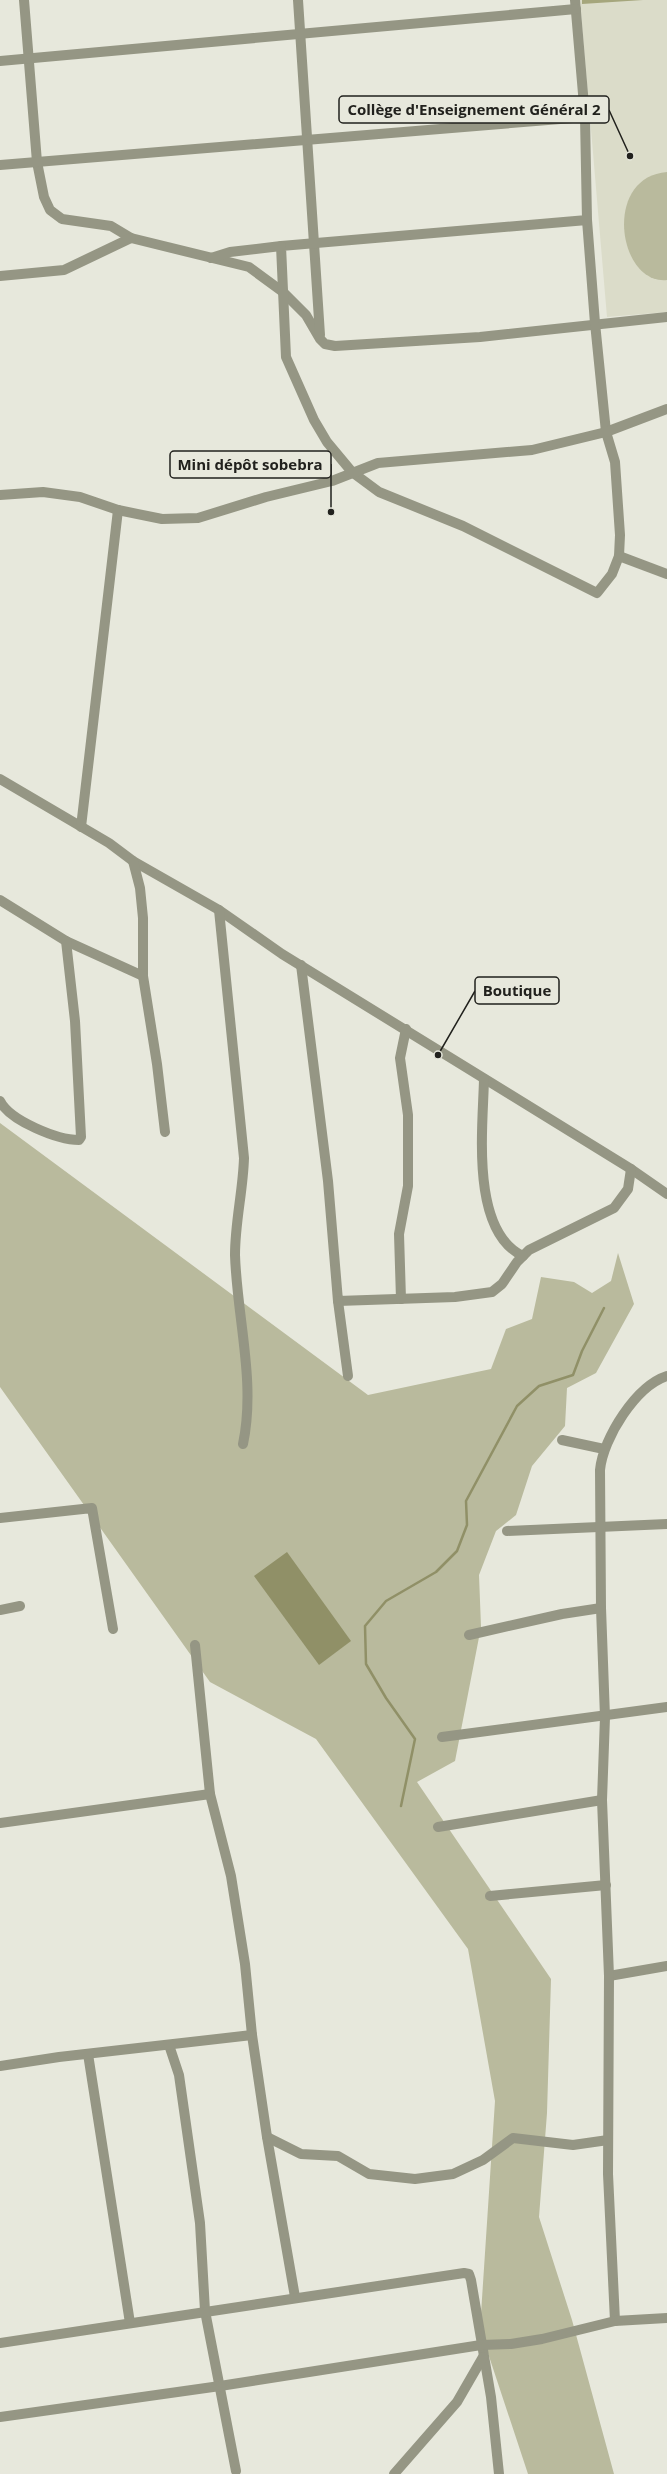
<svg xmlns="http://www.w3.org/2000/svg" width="667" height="2474" font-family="'Open Sans',sans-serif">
  <rect width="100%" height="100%" fill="#e7e8dc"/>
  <!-- built -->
  <path fill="#dbdcc9" d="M580,0H667V312L607,317Z"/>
  <!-- green -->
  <g fill="#b9ba9d">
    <path d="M667,172V280C618,285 602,177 667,172Z"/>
    <path d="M0,1123L368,1395L491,1369L506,1329L532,1319L541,1277L574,1282L592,1293L611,1281L618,1253L634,1304L596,1373L567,1388L565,1426L532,1466L516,1515L496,1531L479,1575L481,1627L455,1761L417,1782L551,1979L547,2113L539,2217L572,2320L614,2474H528L480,2329L495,2101L468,1949L316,1739L210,1682L0,1387Z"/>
  </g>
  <!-- forest -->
  <path fill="#a5a67c" d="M582,0H643L582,4Z"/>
  <!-- water -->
  <path fill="#909067" d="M287,1552L351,1641L319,1665L254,1576Z"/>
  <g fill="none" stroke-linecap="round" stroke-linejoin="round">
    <!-- stream -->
    <path stroke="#909067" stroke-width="2.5" d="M401,1806L415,1739L386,1698L366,1664L365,1626L386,1601L436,1572L457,1551L467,1525L466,1501L517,1406L539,1386L573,1375L582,1351L604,1308"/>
    <!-- minor -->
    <g stroke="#959684" stroke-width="10">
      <path d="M24,0L37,162L44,197L50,210L62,219L111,226L131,238L249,267L283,292L306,315L320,339L325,344L335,346L480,337L667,317"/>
      <path d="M298,0L320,335"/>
      <path d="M575,0L585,117L587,220L595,323L606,432L615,462L620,535L619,556L612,574L597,593L463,526L379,492L352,472L327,442L314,420L286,357L281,246L587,220"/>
      <path d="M0,61L576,9"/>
      <path d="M0,165L585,117"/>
      <path d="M211,258L230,252L281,246"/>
      <path d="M0,276L64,270L131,238"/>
      <path d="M0,495L43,492L80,497L118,510L162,519L198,518L266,497L332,481L378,463L532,450L606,432L667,409"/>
      <path d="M619,556L667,574"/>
      <path d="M0,779L109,843L133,861L219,910L282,954L631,1169L667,1194"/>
      <path d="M81,827L118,510"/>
      <path d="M133,861L140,888L143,918V976L157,1064L165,1132"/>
      <path d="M0,900L66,941L143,976"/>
      <path d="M219,910L244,1158C243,1191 235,1222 235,1255C237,1318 256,1382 243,1444"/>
      <path d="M301,965L328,1181L338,1301L455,1297L492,1292L502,1284L517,1262L529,1250L614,1208L628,1189L631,1169"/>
      <path d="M484,1079C483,1127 470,1231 523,1256"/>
      <path d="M0,1101C10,1121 58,1140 79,1140L81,1137L75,1021L66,941"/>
      <path d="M401,1299L399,1234L408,1186V1115L400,1058L406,1029"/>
      <path d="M338,1301L348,1376"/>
      <path d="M562,1440L604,1449"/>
      <path d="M0,1518L92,1508L113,1629"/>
      <path d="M507,1531L667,1524"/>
      <path d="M0,1610L20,1606"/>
      <path d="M469,1635L562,1614L601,1608"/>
      <path d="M195,1645L210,1794"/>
      <path d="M442,1737L667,1707"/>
      <path d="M0,1823L210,1794L231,1876L245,1964L252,2035L267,2137L295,2297"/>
      <path d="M438,1827L602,1800"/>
      <path d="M490,1896L606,1885"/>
      <path d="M609,1976L667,1966"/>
      <path d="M169,2045L179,2075L200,2223L205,2311L236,2471"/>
      <path d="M88,2054L130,2323"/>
      <path d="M0,2066L59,2057L252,2035"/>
      <path d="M267,2137L301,2154L338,2156L369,2174L415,2179L453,2174L483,2160L513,2138L573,2145L608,2140"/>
      <path d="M615,2321L608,2174L609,1976L602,1800L605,1717L601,1608L600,1470C603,1438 636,1386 667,1376"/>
      <path d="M0,2343L464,2273L469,2274L471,2280L491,2397L499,2474"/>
      <path d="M0,2417L220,2386L481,2345L511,2344L542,2339L615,2321L667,2318"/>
      <path d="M394,2474L457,2402L483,2357"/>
    </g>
  </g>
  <!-- callouts -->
  <path fill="none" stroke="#21211d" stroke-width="1.5" d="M630 156L609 110M331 512L331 464M438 1055L475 991"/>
  <g fill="#21211d" stroke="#e7e8dc" stroke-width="1.5">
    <circle cx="630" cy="156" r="4"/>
    <circle cx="331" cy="512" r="4"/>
    <circle cx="438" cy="1055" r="4"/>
  </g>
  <g fill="#e7e8dc" stroke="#21211d" stroke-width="1.5">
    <rect x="339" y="96" width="270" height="27" rx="4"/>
    <rect x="170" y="451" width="161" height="27" rx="4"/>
    <rect x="475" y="977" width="84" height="27" rx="4"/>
  </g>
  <g font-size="15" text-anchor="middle" font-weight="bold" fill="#21211d">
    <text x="474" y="115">Collège d'Enseignement Général 2</text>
    <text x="250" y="470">Mini dépôt sobebra</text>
    <text x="517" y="996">Boutique</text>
  </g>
</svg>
